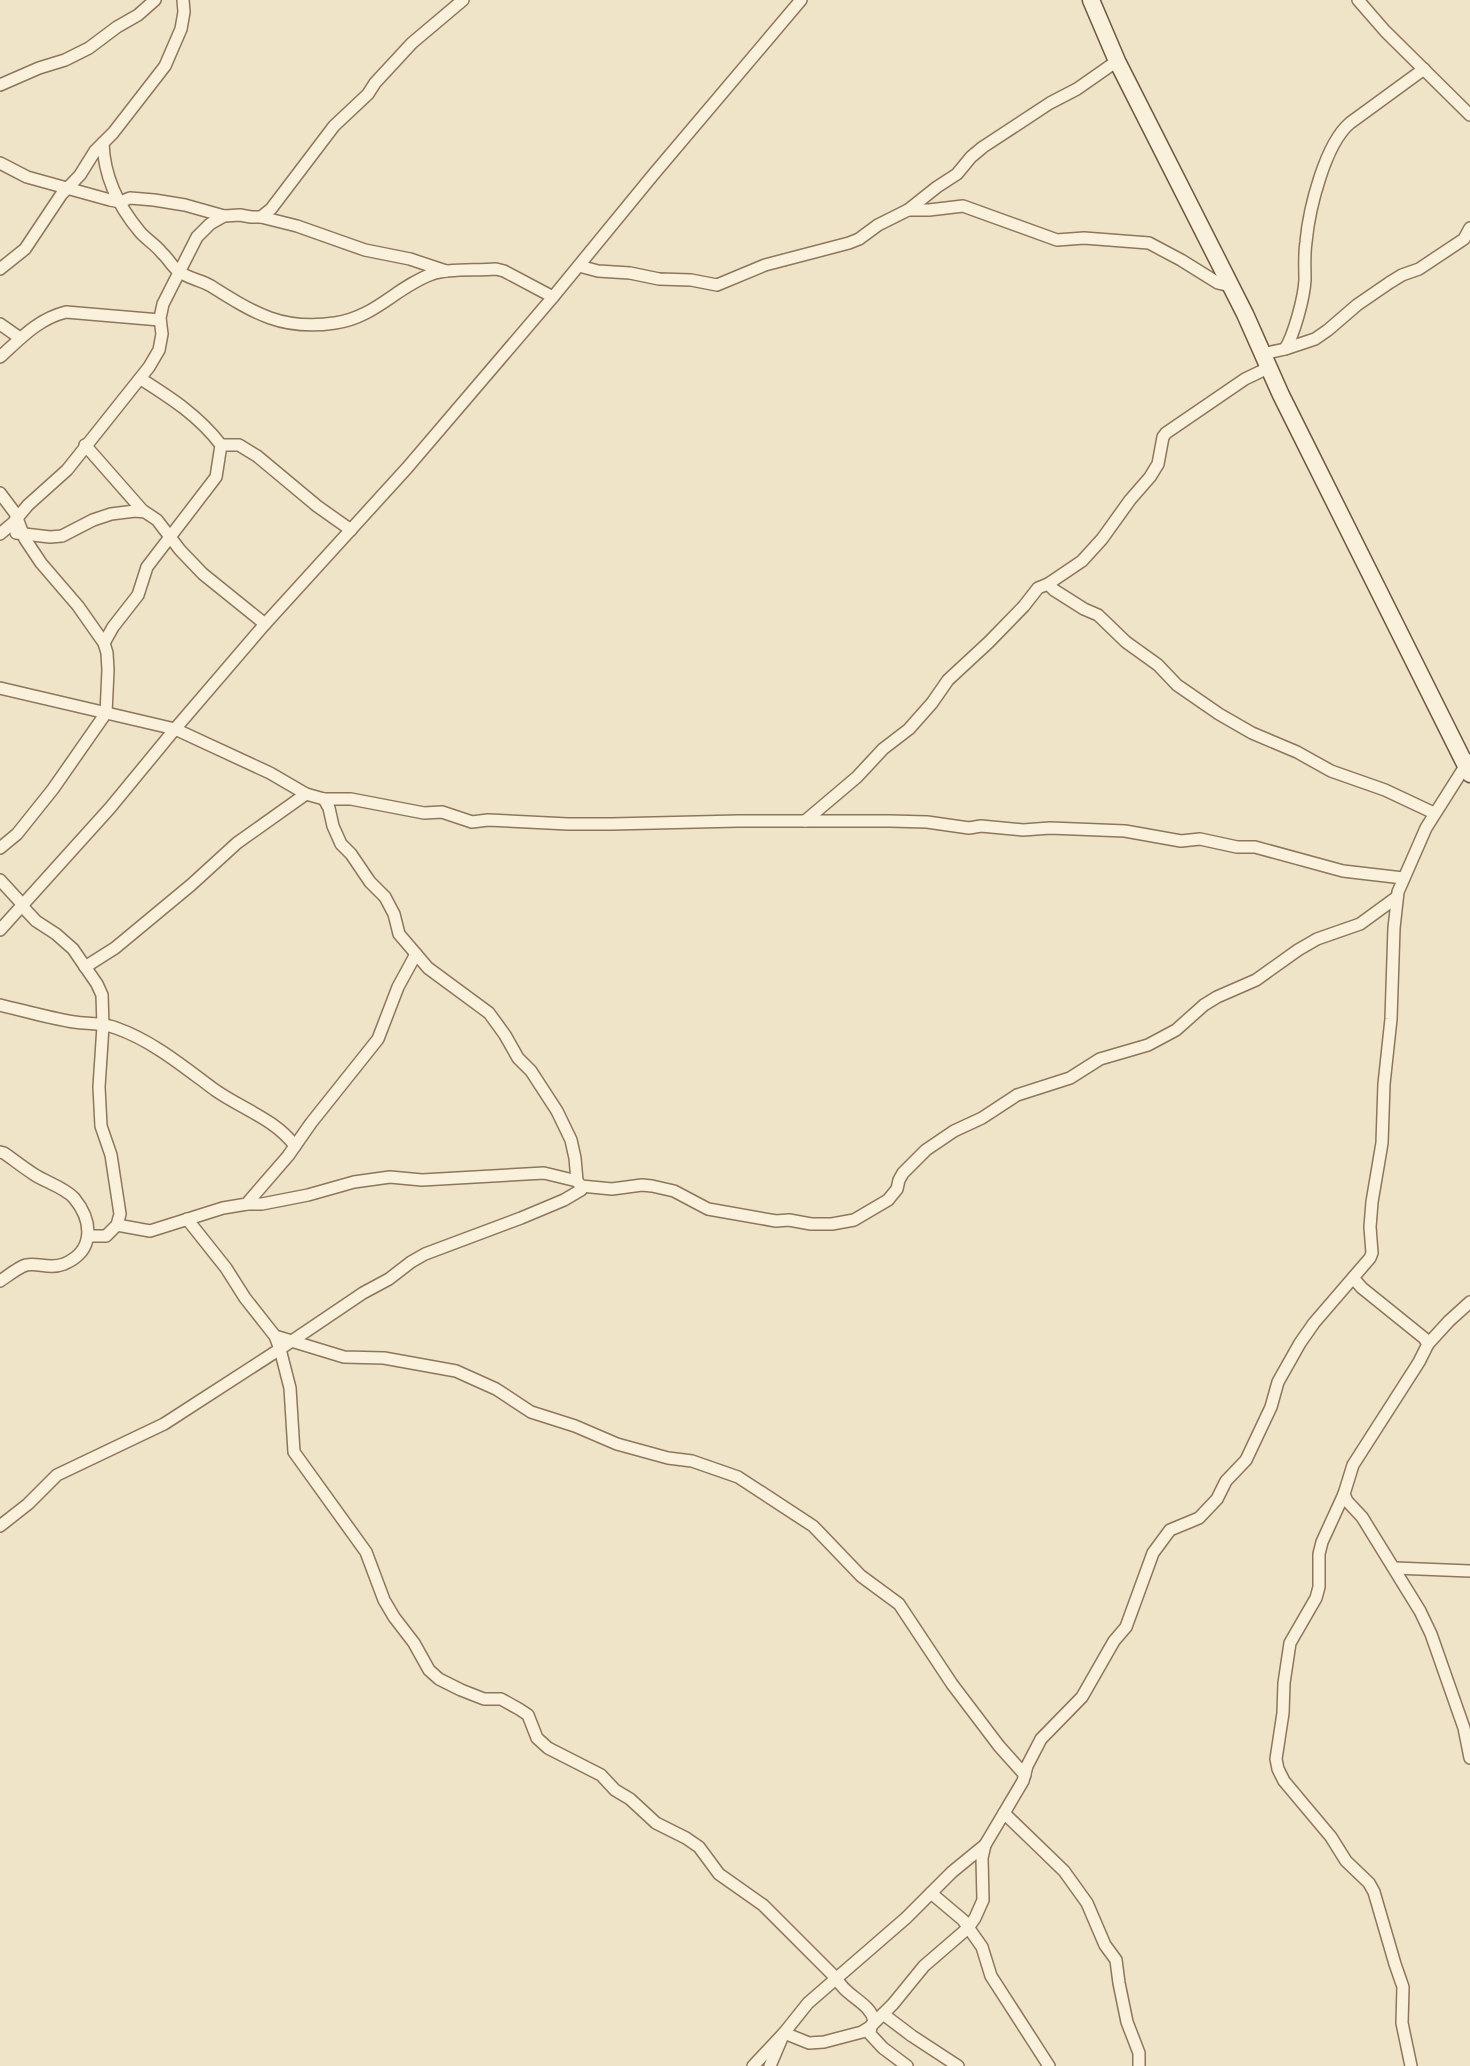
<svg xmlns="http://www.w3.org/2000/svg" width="1470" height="2066" font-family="'Crimson Pro',serif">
  <rect width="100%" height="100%" fill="#f0e4c8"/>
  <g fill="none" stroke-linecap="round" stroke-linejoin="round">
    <defs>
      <g id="street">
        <path d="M1358,0L1385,31L1470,115"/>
        <path d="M0,85L39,68L65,60L89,48L117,27L138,15L155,0"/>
        <path d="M103,143C104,176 119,207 140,232C147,240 156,245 162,253C168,258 171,265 177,270C186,278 201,280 211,286C254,313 282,331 335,323C376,317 396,287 432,274C450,268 477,271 496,269L504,271L553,297"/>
        <path d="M0,163L27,177L110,200L120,202L130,198L154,200L185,205L224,216"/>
        <path d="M908,210H929L963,206L1057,240L1084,238L1149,243L1181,260L1218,283L1230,286"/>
        <path d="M261,217L297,226L365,250L410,259L446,271"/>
        <path d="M579,266L598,271L630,273L659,279L691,280L717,285L765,265L849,243L859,239L878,225L908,210L937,187L957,174L971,157L983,147L1050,103L1077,89L1117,61"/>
        <path d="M0,269L25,249L61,195L80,175L95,151L113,133L165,66L181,29L184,12L183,0"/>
        <path d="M0,324L20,338"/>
        <path d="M1285,349C1294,335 1304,298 1305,280C1305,267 1304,255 1306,242C1309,209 1325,144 1350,123L1424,69"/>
        <path d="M1262,354L1285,349L1315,339L1328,330L1357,305L1389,283L1402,275L1419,269L1464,239L1470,228"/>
        <path d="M0,357C21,338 38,319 66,312L160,320"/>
        <path d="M85,445L143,511"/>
        <path d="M221,445H239L257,456L317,506L351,530"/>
        <path d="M0,493L15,513L25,539L41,563L78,606L104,643L107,653L108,670L106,713L53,789L17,834L0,848"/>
        <path d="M16,533L50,537L62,536L93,520L111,514L135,511L145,512L157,520L180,550L203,574L265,624"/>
        <path d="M0,534L13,523L28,505L67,470L149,367L159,350L162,334L160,318L163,304L197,237L210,224L224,216L240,215L251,217H261L271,209L334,126L368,94L375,83L412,43L463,0"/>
        <path d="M1048,584L1054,590L1084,609L1098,615L1126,642L1158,665L1177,685L1219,714L1252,733L1297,752L1331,771L1385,790L1434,813"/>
        <path d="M104,643L113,627L138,595L147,567L216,477L221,445C199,416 171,398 141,379"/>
        <path d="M0,688L175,729L270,773L306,794L324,799H351L424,813L442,812L472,822L488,820L568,824H612L738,821H890L927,822L969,828L981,826L1023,830L1050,828L1125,831L1181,841L1200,839L1237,847H1255L1343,871L1403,878"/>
        <path d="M324,799L329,808L333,826L341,844L351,854L370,882L385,897L394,914L399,934L428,968L489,1013L505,1035L518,1058L531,1071L557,1111L571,1140L575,1158L577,1181L581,1186L612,1189L642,1185L652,1186L674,1191L708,1209L776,1221L789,1220L811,1224H832L854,1220L888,1200L897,1189L899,1180L903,1173L926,1150L954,1131L982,1118L1017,1095L1070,1078L1100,1059L1148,1045L1176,1030L1204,1005L1217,997L1256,980L1298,950L1317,939L1360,924L1397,897"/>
        <path d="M805,821L857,777L883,749L909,729L932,703L948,680L989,642L1024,606L1038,588L1048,584L1082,561L1102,539L1130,500L1150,477L1158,464L1163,437L1166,433L1245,379L1268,368"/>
        <path d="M0,880L23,905"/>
        <path d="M22,906L36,921L56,934L73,949L97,984L102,995L103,1026L99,1087L101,1126L111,1155L120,1214L117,1225L106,1236H89"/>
        <path d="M0,930L110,808L175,729L265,624L407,468L553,297L653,175L801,0"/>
        <path d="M85,967L115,948L191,885L237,843L306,794"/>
        <path d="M0,1005C25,1011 49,1018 74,1022C87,1024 103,1023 116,1028C153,1041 184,1067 215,1090C242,1109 275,1119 295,1146"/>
        <path d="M0,1152L4,1153C14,1160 24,1168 35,1175C46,1182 65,1188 74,1198C93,1221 95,1251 64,1264C48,1270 39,1262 26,1265C17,1268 8,1276 0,1281"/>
        <path d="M581,1186V1190L564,1200L521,1218L425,1254L411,1262L389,1279L363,1293L280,1349L290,1388L294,1452L366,1552L384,1600L394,1617L414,1643L429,1670L439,1679L461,1690L484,1699H501L519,1709L528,1715L537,1738L548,1748L601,1775L615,1790L630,1799L656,1823L686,1838L699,1847L719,1874L763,1905L837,1979C845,1996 871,2003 874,2021L871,2026L870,2034L883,2048L907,2066"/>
        <path d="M247,1204H262L308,1195L354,1182L390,1177L422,1180L544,1173L577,1181"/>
        <path d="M117,1225L150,1231L223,1208L247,1204L249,1201L288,1156L311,1123L378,1039L398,987L416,954"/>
        <path d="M1353,1278L1362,1288L1424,1338L1428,1344L1419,1362L1353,1465L1344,1494L1347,1501L1362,1517L1420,1611L1431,1634L1464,1728L1470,1758"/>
        <path d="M275,1336L344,1357L384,1358L456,1371L496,1389L531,1412L575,1426L617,1444L668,1458L692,1461L738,1477L813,1526L861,1576L899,1604L952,1684L999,1746L1025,1775"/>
        <path d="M1428,1344L1449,1321L1470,1302"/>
        <path d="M1344,1494L1322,1542L1319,1554V1587L1316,1598L1290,1643L1284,1683L1283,1713L1276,1759L1278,1769L1284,1781L1331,1837L1346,1861L1369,1883L1374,1892L1395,1964L1403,1987L1402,2023L1411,2066"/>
        <path d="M0,1526L28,1504L57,1475L164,1424L280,1349L275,1336L245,1298L226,1268L187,1219"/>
        <path d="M1395,1568L1470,1571"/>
        <path d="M1004,1813L1064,1871L1087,1903L1105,1945L1116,1960L1119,1983L1127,2022L1139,2053V2066"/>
        <path d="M931,1893L963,1920L982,1947L991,1976L1049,2066"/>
        <path d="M883,2014L912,2036L958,2066"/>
        <path d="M753,2066L784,2033L809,2043L824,2042L862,2032L870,2027L893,2004L924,1966L968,1928L975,1918L983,1900L982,1858L985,1845"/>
        <path d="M770,2066L784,2033L808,2003L906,1918L952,1872L985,1845L1023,1781L1027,1766L1041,1739L1082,1697L1114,1641L1126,1627L1153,1553L1170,1530L1199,1518L1217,1499L1226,1481L1246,1460L1271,1407L1278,1382L1300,1343L1314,1323L1370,1258L1372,1253L1370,1227L1372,1202L1382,1143L1384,1084L1391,1019L1394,928L1398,892L1426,828L1469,760"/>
      </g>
      <path id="secondary" d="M1091,0L1117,61L1245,314L1281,395L1470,774"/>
    </defs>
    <!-- street casing -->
    <use href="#street" stroke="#8d765c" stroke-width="14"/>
    <!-- secondary casing -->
    <use href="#secondary" stroke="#6f573f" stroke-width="19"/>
    <!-- street -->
    <use href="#street" stroke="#faf1dc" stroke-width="11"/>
    <!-- secondary -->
    <use href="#secondary" stroke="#faf1dc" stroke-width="16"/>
  </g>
</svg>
